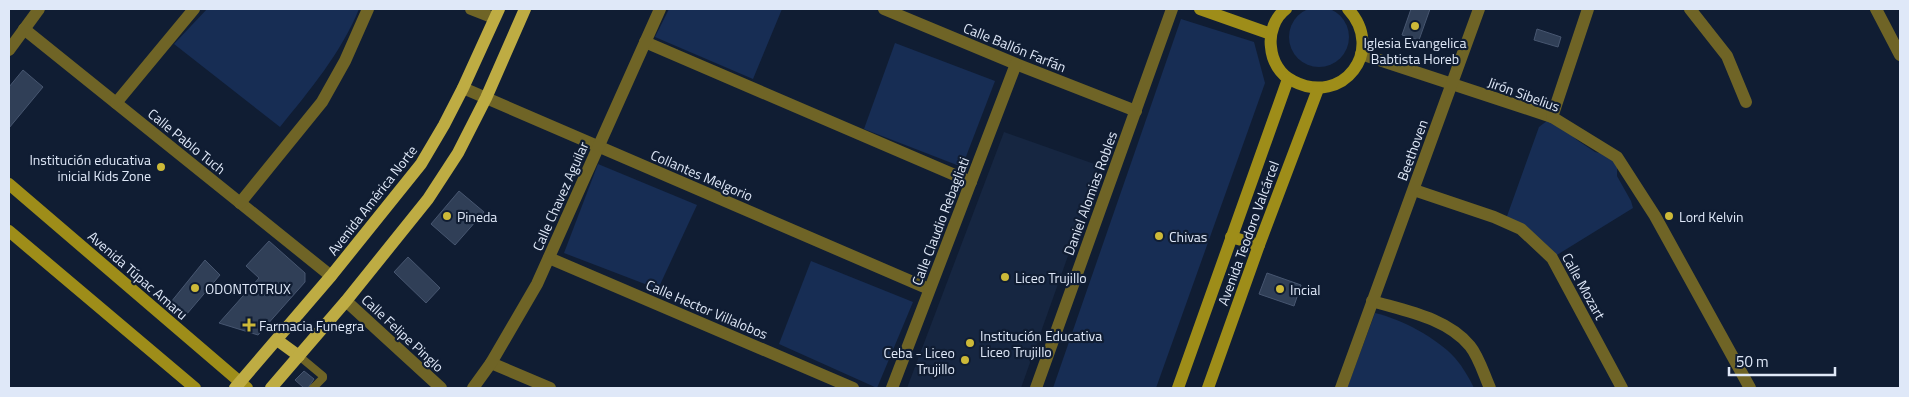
<svg xmlns="http://www.w3.org/2000/svg" width="1909" height="397" font-family="'Titillium Web',sans-serif">
  <rect width="100%" height="100%" fill="#101d33"/>
  <!-- built -->
  <path fill="#162641" d="M1004,132L1100,166L1021,388H907Z"/>
  <!-- green -->
  <g fill="#172d54">
    <circle cx="1319" cy="37" r="30"/>
    <path d="M207,9H359C341,53 310,90 280,127L174,44Z"/>
    <path d="M669,9H782L753,79L655,37Z"/>
    <path d="M1181,19L1254,42L1265,83L1156,388H1053Z"/>
    <path d="M895,43L995,81L962,167L864,129Z"/>
    <path d="M1552,117L1577,140L1595,152L1617,157V176L1631,201L1633,208L1552,258L1506,219L1539,127Z"/>
    <path d="M598,164L697,205L658,289L564,253Z"/>
    <path d="M811,261L913,302L877,388L779,344Z"/>
    <path d="M1375,313C1401,319 1437,338 1455,358C1463,367 1469,378 1474,388H1347Z"/>
  </g>
  <!-- building -->
  <g fill="#303f57" stroke="#475670">
    <path d="M1411,9H1430L1419,40L1402,35Z"/>
    <path d="M1537,29L1561,37L1558,47L1534,40Z"/>
    <path d="M23,70L43,87L9,128V87Z"/>
    <path d="M459,191L484,212L455,245L431,224Z"/>
    <path d="M269,241L305,273V282L258,335L219,323L259,278L246,266Z"/>
    <path d="M408,257L440,288L426,303L394,272Z"/>
    <path d="M205,260L220,275L186,315L171,302Z"/>
    <path d="M1267,273L1301,285L1294,306L1259,294Z"/>
    <path d="M304,371L314,379L308,388H304L295,380Z"/>
  </g>
  <g fill="none" stroke-linecap="round" stroke-linejoin="round">
    <!-- lane -->
    <path stroke="#6f6426" stroke-width="8" d="M299,356L323,376V378L313,388"/>
    <!-- street -->
    <g stroke="#6f6426" stroke-width="12">
      <path d="M471,9L494,18"/>
      <path d="M884,9L1016,64L1136,111"/>
      <path d="M1690,9L1727,56L1746,102"/>
      <path d="M1876,9L1900,55"/>
      <path d="M24,29L331,276"/>
      <path d="M645,42L971,182"/>
      <path d="M9,50L39,9"/>
      <path d="M1361,54L1552,117L1617,157L1655,216L1750,388"/>
      <path d="M463,88L929,289"/>
      <path d="M116,103L194,9"/>
      <path d="M1552,117L1588,9"/>
      <path d="M1414,190L1494,217L1521,229L1552,258L1622,388"/>
      <path d="M240,203L322,102L345,61L368,9"/>
      <path d="M549,258L853,388"/>
      <path d="M346,301L441,388"/>
      <path d="M1372,301C1406,311 1447,318 1470,346C1479,357 1484,375 1490,388"/>
      <path d="M491,363L550,388"/>
      <path d="M473,388L491,363L537,284L660,9"/>
      <path d="M892,388L1016,64"/>
      <path d="M1036,388L1172,9"/>
      <path d="M1341,388L1479,9"/>
    </g>
    <!-- secondary -->
    <g stroke="#9e8d19" stroke-width="12">
      <path d="M1200,9L1271,34"/>
      <path d="M1286,9C1275,17 1269,33 1271,47C1272,61 1280,75 1293,81C1343,107 1386,50 1348,9"/>
      <path d="M9,184L247,388"/>
      <path d="M9,231L195,388"/>
      <path d="M1231,237L1259,245"/>
      <path d="M1178,388L1288,79"/>
      <path d="M1208,388L1259,245L1318,89"/>
    </g>
    <!-- primary -->
    <g stroke="#beac43" stroke-width="12">
      <path d="M277,340L299,356"/>
      <path d="M235,388L331,276L421,164L444,125L463,88L499,9"/>
      <path d="M271,388L346,301L428,199L458,153L486,98L525,9"/>
    </g>
  </g>
  <!-- markers -->
  <g fill="#cdb938" stroke="#101d33" stroke-width="2">
    <circle cx="1415" cy="26" r="5"/>
    <circle cx="161" cy="167" r="5"/>
    <circle cx="447" cy="216" r="5"/>
    <circle cx="1669" cy="216" r="5"/>
    <circle cx="1159" cy="236" r="5"/>
    <circle cx="1005" cy="277" r="5"/>
    <circle cx="195" cy="288" r="5"/>
    <circle cx="1280" cy="289" r="5"/>
    <path d="M246.5 317.5h5v5h5v5h-5v5h-5v-5h-5v-5h5z"/>
    <circle cx="970" cy="343" r="5"/>
    <circle cx="965" cy="360" r="5"/>
  </g>
  <g text-anchor="middle" dominant-baseline="central" stroke-width="4.5" stroke-linejoin="round" paint-order="stroke">
    <!-- poi labels -->
    <g font-size="14" fill="#dfe8f8" stroke="#101d33" text-anchor="start">
      <text x="1415" y="42" text-anchor="middle">Iglesia Evangelica<tspan x="1415" dy="16">Babtista Horeb</tspan></text>
      <text x="151" y="159" text-anchor="end">Institución educativa<tspan x="151" dy="16">inicial Kids Zone</tspan></text>
      <text x="457" y="216">Pineda</text>
      <text x="1679" y="216">Lord Kelvin</text>
      <text x="1169" y="236">Chivas</text>
      <text x="1015" y="277">Liceo Trujillo</text>
      <text x="205" y="288">ODONTOTRUX</text>
      <text x="1290" y="289">Incial</text>
      <text x="259" y="325">Farmacia Funegra</text>
      <text x="980" y="335">Institución Educativa<tspan x="980" dy="16">Liceo Trujillo</tspan></text>
      <text x="955" y="352" text-anchor="end">Ceba - Liceo<tspan x="955" dy="16">Trujillo</tspan></text>
    </g>
    <!-- street labels -->
    <g font-size="14" fill="#dfe8f8" stroke="#101d33">
      <text transform="translate(1015 47) rotate(22)">Calle Ballón Farfán</text>
      <text transform="translate(1524 94) rotate(20)">Jirón Sibelius</text>
      <text transform="translate(187 141) rotate(39)">Calle Pablo Tuch</text>
      <text transform="translate(1412 150) rotate(-70)">Beethoven</text>
      <text transform="translate(702 175) rotate(23)">Collantes Melgorio</text>
      <text transform="translate(1090 193) rotate(-70)">Daniel Alomias Robles</text>
      <text transform="translate(560 196) rotate(-66)">Calle Chavez Aguilar</text>
      <text transform="translate(372 200) rotate(-52)">Avenida América Norte</text>
      <text transform="translate(940 221) rotate(-69)">Calle Claudio Rebagliati</text>
      <text transform="translate(1248 233) rotate(-70)">Avenida Teodoro Valcárcel</text>
      <text transform="translate(138 275) rotate(41)">Avenida Túpac Amaru</text>
      <text transform="translate(1584 286) rotate(61)">Calle Mozart</text>
      <text transform="translate(707 309) rotate(23)">Calle Hector Villalobos</text>
      <text transform="translate(403 333) rotate(43)">Calle Felipe Pinglo</text>
    </g>
  </g>
  <!-- border -->
  <rect width="1909" height="397" fill="none" stroke="#dfe8f8" stroke-width="20"/>
  <!-- scale -->
  <path d="M1729 367v8h106v-8" fill="none" stroke="#dfe8f8" stroke-width="2.5"/>
  <text x="1736" y="367" font-size="15" fill="#dfe8f8" stroke="#101d33" stroke-width="4" paint-order="stroke">50 m</text>
</svg>
